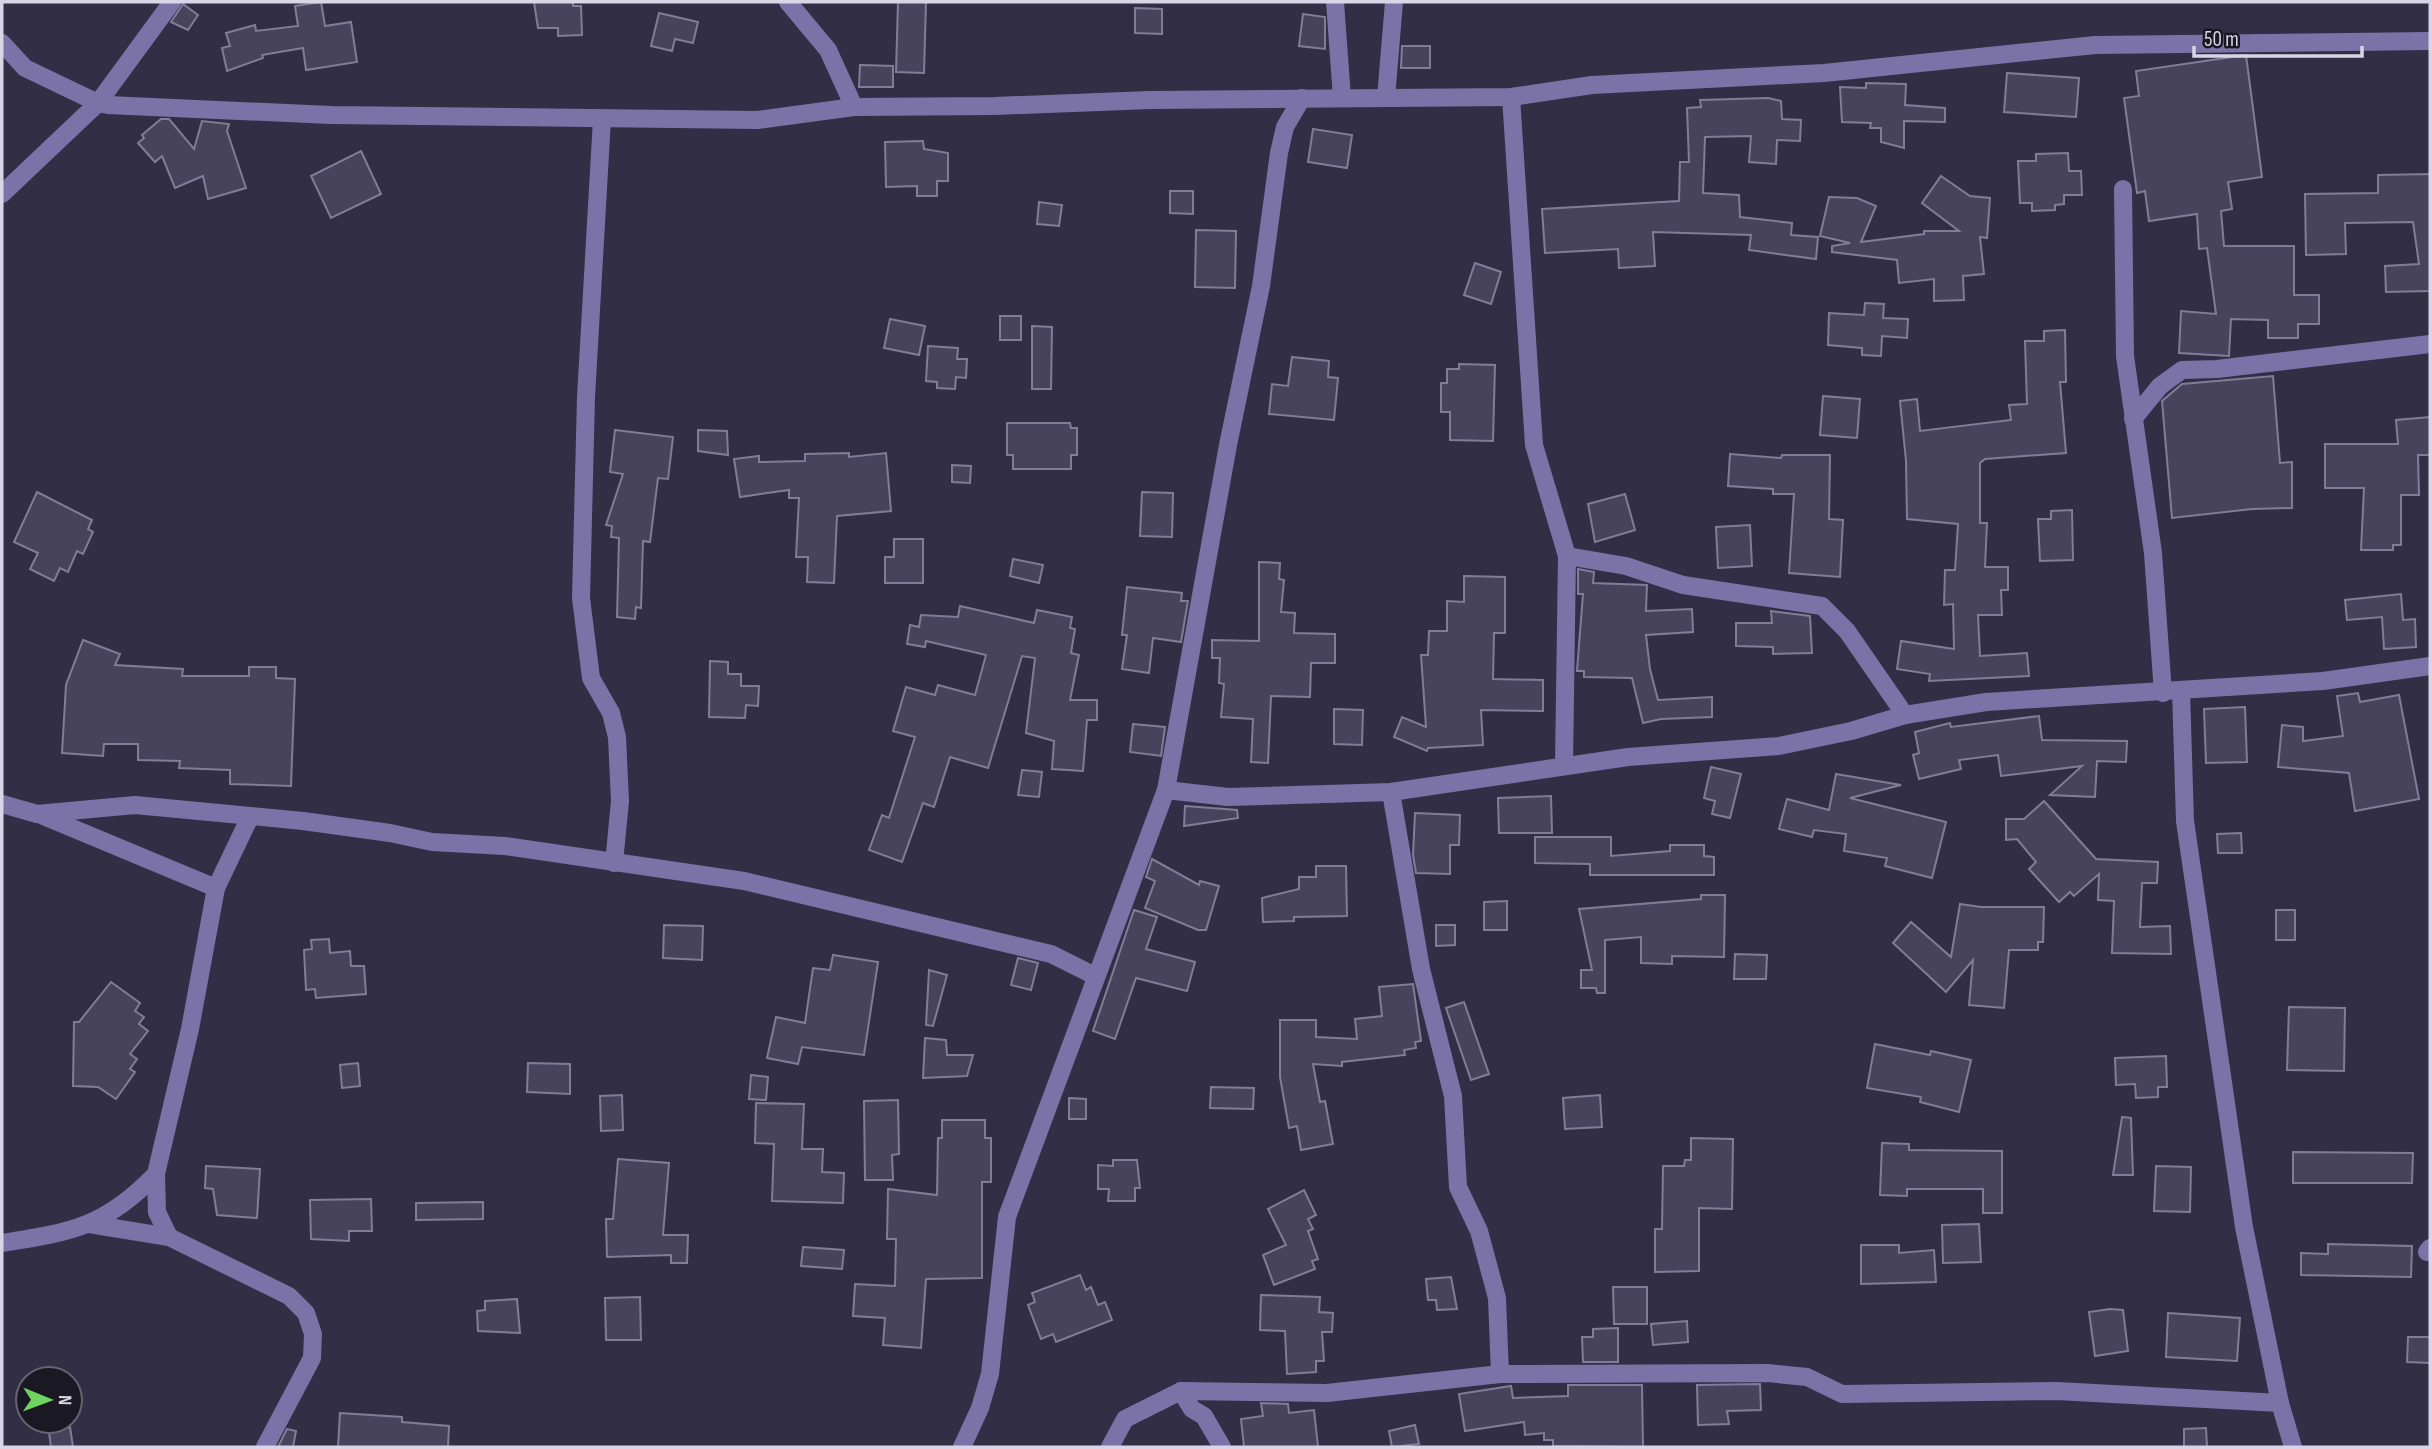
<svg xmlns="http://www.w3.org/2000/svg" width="2432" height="1449" font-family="'Sofia Sans Condensed',sans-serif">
  <rect width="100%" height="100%" fill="#322e46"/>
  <!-- building -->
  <g fill="#47435c" stroke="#807d98" stroke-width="2">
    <path d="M321,2L325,26L351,22L357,62L306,70L303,48L262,55L263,58L227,71L222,48L230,46L226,33L255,25L256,31L298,26L295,6Z"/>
    <path d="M534,2H573V6H581L582,35L558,36V28H538Z"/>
    <path d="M898,2H926L924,73L896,72Z"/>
    <path d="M183,4L198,15L188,30L171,22Z"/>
    <path d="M1135,8L1162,9V34L1135,33Z"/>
    <path d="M659,13L698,22L693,43L675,39L672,51L651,46Z"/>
    <path d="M1303,14L1325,17V49L1299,46Z"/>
    <path d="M1402,46H1430V68H1401Z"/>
    <path d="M2246,55L2262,177L2228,182L2232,209L2221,211L2224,246H2294V295H2319V324H2298V338H2268V320L2231,319L2229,356L2179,353L2181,311L2216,314L2207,248L2199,249L2197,214L2149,221L2145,191L2137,193L2124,98L2139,96L2136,71Z"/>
    <path d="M860,65L893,66V87H859Z"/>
    <path d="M2007,73L2079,78L2076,117L2004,112Z"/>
    <path d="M1866,83L1906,84L1905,105L1945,108V122L1904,121V148L1881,142V128H1870L1871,123L1842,122L1840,87L1866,88Z"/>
    <path d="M1768,98L1781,101L1782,119L1801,120L1800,141L1777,140L1776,164L1749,162L1751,136L1705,137L1703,193L1739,195L1740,217L1792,223L1791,235L1818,237L1816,259L1749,250L1751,235L1653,232L1655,266L1619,268L1618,249L1545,253L1542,209L1679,201L1680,162H1689L1687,108L1701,107L1700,100Z"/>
    <path d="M161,119H169L194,149L202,121L229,124L227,131L246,188L208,199L203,176L175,188L162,156L155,162L138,143L144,138L142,135Z"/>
    <path d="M1313,129L1352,135L1347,168L1308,162Z"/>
    <path d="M923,141L924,149L948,153V181H937V196H917V186L886,187L885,142Z"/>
    <path d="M361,151L381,194L331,218L311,176Z"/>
    <path d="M2068,153L2069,171H2081L2082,195H2064V204L2055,205V210L2032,211V203H2020L2018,161H2036V154Z"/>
    <path d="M2430,174V291L2386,292L2385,266L2419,264L2413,222L2345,223L2346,254L2306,255L2305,194L2378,193V175Z"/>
    <path d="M1941,176L1970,196L1990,198L1987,238L1980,237L1984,274L1963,276L1964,300L1934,301V279L1899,283L1897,260L1832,252V246L1850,243L1820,236L1829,197L1857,198L1876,206L1861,242L1924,234V231H1959L1922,203Z"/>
    <path d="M1170,191H1193V214L1170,213Z"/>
    <path d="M1039,202L1062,205L1059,226L1037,224Z"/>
    <path d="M1196,230L1236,231L1235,288L1195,287Z"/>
    <path d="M1475,263L1501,272L1491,304L1464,295Z"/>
    <path d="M1865,303L1884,304L1883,318L1908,319L1907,338L1882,336L1881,356L1862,355V348L1828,345L1829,313L1864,315Z"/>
    <rect x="1000" y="316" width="21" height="24"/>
    <path d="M890,319L925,326L919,355L884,348Z"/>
    <path d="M1032,326L1052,327L1051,389H1032Z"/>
    <path d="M2065,330L2066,382H2060L2066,453L1985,459L1980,463V523H1987L1985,567H2008V590H2001L2002,615H1978L1980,656L2027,653L2029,676L1929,681L1930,674L1897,669L1901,641L1954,649L1953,604L1944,605L1945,570H1955L1958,524L1907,519L1906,461L1900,401L1917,399L1920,431L2011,420L2009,405L2027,404L2025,341H2044V331Z"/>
    <path d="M928,346L958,348L957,359H967L966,378L956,377L955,389L937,388V382L926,381Z"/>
    <path d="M1292,357L1329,361L1328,377L1338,378L1334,420L1269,414L1272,384L1288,386Z"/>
    <path d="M1459,364L1495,365L1493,441L1450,440V412H1441V383H1447V369H1459Z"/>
    <path d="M2273,376L2280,463L2292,462V508L2252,509L2172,518L2162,401L2182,384Z"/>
    <path d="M1823,396L1860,399L1857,438L1820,435Z"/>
    <path d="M2430,417V455H2418L2419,495H2401V545H2393V550H2361L2364,488H2325V444H2398L2396,420Z"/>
    <path d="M1007,423H1070L1071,428H1077V455H1071V469H1013V455H1007Z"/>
    <path d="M615,430L673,437L668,479L658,478L650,542L643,541L641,608L636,607L635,619L617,617L619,538L611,537L612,526L606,525L623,474L610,472Z"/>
    <path d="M698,430L727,431L728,455L698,451Z"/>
    <path d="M849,453V457L886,453L891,511L837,516L834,583L807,582L808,557H796L799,498H789V490L740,497L734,459L759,456V462L805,461V454Z"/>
    <path d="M1730,454L1781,458L1782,455H1830L1829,519L1843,520L1840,577L1789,573L1794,494H1773V489L1728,486Z"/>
    <path d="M952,465L971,466L970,483L952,482Z"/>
    <path d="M37,492L92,520L88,529L93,532L83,554L77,551L68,572L60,568L54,581L30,569L38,553L14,542Z"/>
    <path d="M1142,492L1173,493L1172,537L1140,536Z"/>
    <path d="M1625,494L1635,530L1595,542L1588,504Z"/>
    <path d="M2072,510L2073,560L2040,561L2038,519H2051V511Z"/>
    <path d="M1750,525L1752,566L1718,568L1716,527Z"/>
    <path d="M894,539H923V583H885V557H894Z"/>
    <path d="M1013,559L1043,565L1039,583L1010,576Z"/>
    <path d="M1259,562L1280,563L1279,579L1284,580L1281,612L1295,613L1294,633L1335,634V663H1311L1310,697L1271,696L1268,763L1251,762L1253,719L1221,717L1224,684L1219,683L1220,658H1212V640L1259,641Z"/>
    <path d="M1578,569L1594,572L1593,583L1647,585L1646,611L1692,609L1693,632L1646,635L1650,669L1658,700L1712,697V717L1661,719L1643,723L1632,678L1584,677V671H1577L1583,594H1578Z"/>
    <path d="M1464,576L1505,577V633H1494L1493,679L1543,680V711L1481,710L1483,745L1428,748L1427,751L1394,737L1402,717L1426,727L1421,655H1428L1429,631H1447V601L1464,602Z"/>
    <path d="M1127,587L1182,593L1181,601H1188L1181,642L1153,638L1149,673L1122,669L1127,635H1122Z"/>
    <path d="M2401,594L2403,620L2415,619L2416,647L2384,649L2382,617L2347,620L2345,600Z"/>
    <path d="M960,606L1034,623L1037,610L1072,617L1070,628L1075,629L1071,653L1079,655L1070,700H1097V720H1087L1083,771L1052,769L1054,741L1026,733L1035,658L1022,656L988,768L950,757L934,807L923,803L902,862L869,850L882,815L889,818L915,737L893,731L906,687L935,695L938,685L975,695L986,655L926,641L925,647L907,644L910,625L919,627L921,615L958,617Z"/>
    <path d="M1771,611L1810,616L1812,653L1773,654V647L1736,646V623H1772Z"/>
    <path d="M83,640L120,654L115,665L183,669L182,676H249V667H276V678L295,679L291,786L230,784V770L179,768L180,761L138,760V744H104L103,756L62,753L66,685Z"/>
    <path d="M710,661L728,662V674H741V686H759L758,706L746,705L745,718L709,717Z"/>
    <path d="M2358,693L2360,702L2399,695L2419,799L2355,811L2349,773L2278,767L2282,725L2303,727V741L2343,736L2337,696Z"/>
    <path d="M2245,707L2247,762L2206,763L2204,709Z"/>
    <path d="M1334,709L1363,710L1362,745L1334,744Z"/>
    <path d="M2039,716L2042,740L2127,741L2126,762L2097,761L2095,797L2050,795L2082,766L2001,776L1998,755L1959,760L1961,769L1919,779L1913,755L1919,753L1915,732L1950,723L1951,727Z"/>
    <path d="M1133,724L1165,727L1161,756L1130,752Z"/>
    <path d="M1711,767L1741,774L1730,818L1712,814L1715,801L1704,798Z"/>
    <path d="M1022,770L1042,772L1039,797L1018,795Z"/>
    <path d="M1836,774L1901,785L1850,798L1946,822L1932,878L1885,866L1887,858L1844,851L1846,834L1814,830L1812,837L1779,829L1787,799L1829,810Z"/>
    <path d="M1551,796L1552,833H1499L1498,798Z"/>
    <path d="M2044,801L2096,859L2158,862L2157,883H2142L2140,927L2170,926L2171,954L2112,953L2114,901L2098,900L2099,874L2074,896L2070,892L2059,902L2029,869L2036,862L2017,839L2006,840V819H2024Z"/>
    <path d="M1185,806L1237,810L1238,818L1184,826Z"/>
    <path d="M1415,813L1460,815L1459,845H1450V874L1416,873L1413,855Z"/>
    <path d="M2241,833L2242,853H2218L2217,834Z"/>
    <path d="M1535,837H1611V856L1670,851V845H1704V856L1714,857V875H1590V864L1535,863Z"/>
    <path d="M1152,859L1199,885L1200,881L1219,886L1206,930H1198L1145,908L1155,881L1146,877Z"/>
    <path d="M1316,866H1346L1347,916L1294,917V921L1263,922L1262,898L1299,889V877H1316Z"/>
    <path d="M1701,895H1725L1724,957L1672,956V964L1641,963V937L1605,940V993H1597L1596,988H1581V970H1592L1579,909L1701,899Z"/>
    <path d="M1507,901V930H1484V902Z"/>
    <path d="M1960,904L1981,907H2044L2043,942H2038V950H2009L2004,1008L1969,1005L1973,960L1946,992L1893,943L1911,922L1951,957Z"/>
    <path d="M1134,910L1157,917L1146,949L1195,962L1187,991L1136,978L1115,1039L1093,1031Z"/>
    <rect x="2276" y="910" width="19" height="30"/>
    <path d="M664,925L703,926L702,960L663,958Z"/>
    <path d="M1436,925H1455V945L1436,946Z"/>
    <path d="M329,939L330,953L350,951L351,966H364L366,994L316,998L315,989L306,990L304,950L312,949L311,940Z"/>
    <path d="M1735,954L1767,955L1766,979H1734Z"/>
    <path d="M833,955L878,962L864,1055L802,1047L798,1064L767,1058L776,1017L805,1023L813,968L830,970Z"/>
    <path d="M1018,958L1038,963L1031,990L1011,985Z"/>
    <path d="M929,970L947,975L933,1026L926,1025Z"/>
    <path d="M111,982L140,1003L135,1011L144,1017L139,1024L148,1031L130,1054L137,1059L130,1069L135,1072L116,1099L98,1087L73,1086L74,1022H79Z"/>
    <path d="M1413,984L1421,1041L1415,1042L1416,1048L1404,1050L1405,1055L1342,1062V1066L1313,1064L1320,1102L1325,1101L1333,1144L1301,1150L1297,1126L1289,1128L1280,1077V1020H1316V1037L1357,1039L1355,1019L1382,1016L1379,987Z"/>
    <path d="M1464,1002L1489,1074L1471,1080L1446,1008Z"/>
    <path d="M2289,1007L2345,1008L2344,1071L2287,1070Z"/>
    <path d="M925,1038L946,1040L947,1055H973L967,1076L923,1078Z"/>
    <path d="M1875,1044L1930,1055L1931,1051L1971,1060L1959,1112L1920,1102L1921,1097L1867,1088Z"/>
    <path d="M2166,1056L2167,1087H2158V1097L2136,1098L2135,1084L2116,1085L2115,1058Z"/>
    <path d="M358,1063L360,1086L342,1088L340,1065Z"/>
    <path d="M528,1063L570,1064V1094L527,1092Z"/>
    <path d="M751,1075L768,1077L766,1100L749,1099Z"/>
    <path d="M1211,1087L1254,1088L1253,1109L1210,1108Z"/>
    <path d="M622,1095L623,1130L601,1131L600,1096Z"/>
    <path d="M1600,1095L1602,1127L1565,1129L1563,1098Z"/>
    <path d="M1069,1098L1086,1099V1119H1069Z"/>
    <path d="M898,1100L899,1154L892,1155L893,1180H865L864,1101Z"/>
    <path d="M756,1103L804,1104L802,1149H823L822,1172L844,1173L843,1203L772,1201L774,1144L755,1143Z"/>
    <path d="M2122,1117L2131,1118L2133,1175H2113Z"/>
    <path d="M942,1120H985V1138H991V1182H982V1278L926,1279L921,1348L883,1345L885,1318L853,1316L855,1284L895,1286L896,1239H887L888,1189L937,1195L938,1138H942Z"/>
    <path d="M1691,1138L1733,1139L1732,1209L1699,1208V1271L1655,1272V1229H1662L1663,1166H1684L1685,1160H1691Z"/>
    <path d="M1882,1143L1909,1144V1150L2002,1151V1213H1983V1189H1907V1196L1880,1195Z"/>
    <path d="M2293,1152L2413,1153L2412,1183H2293Z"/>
    <path d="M618,1159L669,1163L663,1235H688L687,1263H671V1255L607,1257L606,1219H613Z"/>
    <path d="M1113,1160H1137L1140,1188H1135V1201H1108L1109,1189H1098V1165L1113,1166Z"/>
    <path d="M206,1166L260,1169L257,1218L217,1215L213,1189L205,1188Z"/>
    <path d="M2156,1166L2191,1167L2190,1212L2154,1211Z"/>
    <path d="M1304,1190L1316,1215L1308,1219L1313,1229L1308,1231L1318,1259L1312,1261L1315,1269L1274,1285L1263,1255L1286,1245L1268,1209Z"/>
    <path d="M371,1199L372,1231H349V1241L311,1239L310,1200Z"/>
    <path d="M483,1202V1219L416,1220V1203Z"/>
    <path d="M1979,1224L1981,1262L1943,1263L1942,1225Z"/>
    <path d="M2328,1244L2412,1246L2411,1277L2301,1275V1253L2328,1254Z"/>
    <path d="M1861,1245H1899V1253L1934,1250L1936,1282L1861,1284Z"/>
    <path d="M803,1247L844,1250L842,1269L801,1266Z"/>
    <path d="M1080,1275L1086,1290L1091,1287L1098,1305L1105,1302L1112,1320L1056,1342L1053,1334L1041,1339L1028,1305L1035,1302L1032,1293Z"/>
    <path d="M1451,1277L1457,1309L1437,1310L1436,1300H1428L1426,1279Z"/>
    <path d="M1613,1287H1647V1324H1614Z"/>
    <path d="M1261,1295L1320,1297L1319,1312L1333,1313L1332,1332H1322L1324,1361H1316V1372L1287,1374L1285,1331L1260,1330Z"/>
    <path d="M640,1297L641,1340H606L605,1298Z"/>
    <path d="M517,1299L520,1333L478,1331L477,1311L485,1310V1301Z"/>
    <path d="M2110,1309L2123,1310L2128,1351L2095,1356L2089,1312Z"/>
    <path d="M2168,1313L2240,1318L2237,1361L2166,1357Z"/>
    <path d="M1687,1321L1688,1342L1653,1345L1651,1324Z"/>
    <path d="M1618,1328V1362H1583L1582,1337H1593V1329Z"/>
    <path d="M2408,1337H2430V1363L2407,1362Z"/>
    <path d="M1760,1384L1761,1410L1727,1411L1729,1424L1698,1425L1697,1385Z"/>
    <path d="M1568,1385H1642L1643,1447L1553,1446V1440H1544V1433L1525,1435L1524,1422L1465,1431L1459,1394L1511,1386L1513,1398L1568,1396Z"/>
    <path d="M1261,1403L1288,1404L1289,1413L1314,1410L1318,1447H1244L1241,1419L1263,1416Z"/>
    <path d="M340,1413L402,1417V1422L449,1426L448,1447H338Z"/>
    <path d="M1415,1425L1419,1444L1392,1447L1389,1431Z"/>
    <path d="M70,1427L73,1447H51L49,1432Z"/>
    <path d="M2206,1428L2207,1447H2184V1429Z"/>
    <path d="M287,1429L296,1431L293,1447H278Z"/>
  </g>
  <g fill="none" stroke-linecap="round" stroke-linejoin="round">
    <!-- minor -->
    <g stroke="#7b73a7" stroke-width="18">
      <path d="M788,2L828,50L854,107"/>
      <path d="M1335,2L1342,98"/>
      <path d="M2,43L25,68L98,103L108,105L331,115L757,120L854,107L994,106L1150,100L1511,97L1592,85L1824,73L2095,45L2430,41"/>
      <path d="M1511,97L1534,445L1567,556L1564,765"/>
      <path d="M1386,98L1394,2"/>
      <path d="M602,119L586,397L581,598L591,678L611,713L617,737L620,801L614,863"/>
      <path d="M2123,189L2125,356L2153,553L2163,693"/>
      <path d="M2,194L98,103L172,2"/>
      <path d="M2133,419L2160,386L2182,370L2217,369L2430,344"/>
      <path d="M1567,556L1626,566L1683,585L1822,606L1847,631L1905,715"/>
      <path d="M2181,691L2185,821L2244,1227L2280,1403L2293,1447"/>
      <path d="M1166,790L1228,797L1391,792L1628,757L1779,746L1851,731L1905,715L1986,702L2323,681L2430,666"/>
      <path d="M1391,792L1421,969L1453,1096L1458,1187L1479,1231L1497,1298L1500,1374"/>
      <path d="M2,804L37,814L135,805L303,821L390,833L432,842L505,846L744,881L1051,954L1095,976"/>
      <path d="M41,815L216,888"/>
      <path d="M250,817L216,888L190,1029L156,1174L157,1212L169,1237L289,1296L306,1313L313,1334L312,1358L265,1447"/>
      <path d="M89,1224L169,1237"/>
      <path d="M2,1243C72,1232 105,1227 156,1174"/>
      <path d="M2427,1252L2430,1248"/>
      <path d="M1181,1391L1192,1409L1204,1416L1222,1447"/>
      <path d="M962,1447L980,1408L990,1374L1007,1217L1166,790L1228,445L1261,286L1279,153L1285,127L1302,98"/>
      <path d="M1110,1447L1125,1419L1181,1391L1327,1393L1500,1374L1767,1373L1807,1377L1842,1394L2057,1391L2280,1403"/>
    </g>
  </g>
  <!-- border -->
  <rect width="2432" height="1449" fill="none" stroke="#d8d6e6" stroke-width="7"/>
  <!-- north arrow -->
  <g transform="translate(49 1400) rotate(91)"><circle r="33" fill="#1a1823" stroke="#666471" stroke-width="2"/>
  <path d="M0-5L12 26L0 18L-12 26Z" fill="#6fd360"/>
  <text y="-10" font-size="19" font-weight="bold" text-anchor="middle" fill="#d8d6e6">N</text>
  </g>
  <!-- scale -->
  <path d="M2194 46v10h168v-10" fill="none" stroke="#d8d6e6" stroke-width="3.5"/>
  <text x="2204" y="46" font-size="21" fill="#d8d6e6" stroke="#1a1823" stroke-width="5" paint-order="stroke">50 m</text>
</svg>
